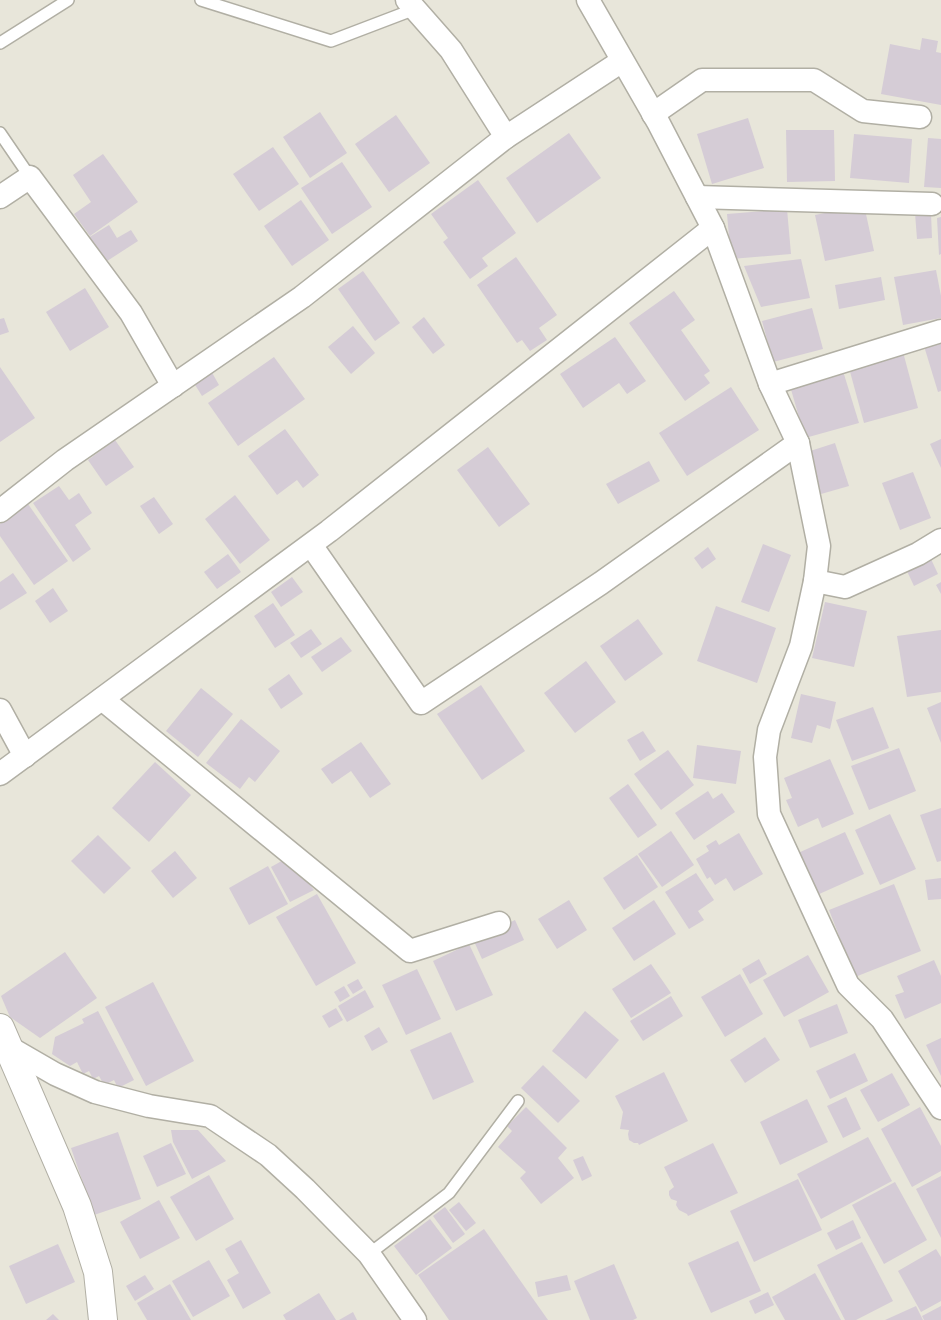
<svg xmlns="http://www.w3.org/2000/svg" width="941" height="1320" font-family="Rubik,sans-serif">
  <rect width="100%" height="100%" fill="#e8e6da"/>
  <!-- building -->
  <g fill="#d5ccd6">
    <path d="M922,38L938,41L936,52L941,53V105L881,94L890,44L920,50Z"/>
    <path d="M320,112L347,153L310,178L283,137Z"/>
    <path d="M396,115L430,163L389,192L355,144Z"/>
    <path d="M748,118L764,168L712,184L697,134Z"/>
    <path d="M786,130H834L835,181L787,182Z"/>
    <path d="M569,133L601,178L537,223L506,178Z"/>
    <path d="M854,134L912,139L909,183L850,178Z"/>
    <path d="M928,138L941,139V188L924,187Z"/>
    <path d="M273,147L299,184L259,211L233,174Z"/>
    <path d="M103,154L138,202L90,236L74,214L91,202L73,175Z"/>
    <path d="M342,162L372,207L332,234L301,188Z"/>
    <path d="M478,180L516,233L482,258L488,266L470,279L443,242L448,238L431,214Z"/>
    <path d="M301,200L329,240L292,266L264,226Z"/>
    <path d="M864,205L874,251L825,261L815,215Z"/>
    <path d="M787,209L791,254L731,259L727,214Z"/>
    <path d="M915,213H931L932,238L917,239Z"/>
    <path d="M941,217V254L939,255L937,218Z"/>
    <path d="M109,225L117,238L131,230L138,241L104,263L88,238Z"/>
    <path d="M516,257L557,315L539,328L547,340L530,351L522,340L517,343L477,285Z"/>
    <path d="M801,259L810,298L761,307L744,266Z"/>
    <path d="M936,270L941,296V318L903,325L894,277Z"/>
    <path d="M363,271L400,323L375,341L338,289Z"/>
    <path d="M881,277L885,300L839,309L835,285Z"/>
    <path d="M85,288L109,327L70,351L46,312Z"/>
    <path d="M674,291L695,320L681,330L710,371L704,375L710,383L685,401L629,323Z"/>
    <path d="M812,308L823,349L773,362L762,321Z"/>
    <path d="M424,317L445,345L433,354L412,327Z"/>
    <path d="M4,318L9,332L0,335V319Z"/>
    <path d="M353,326L375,353L351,374L328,347Z"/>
    <path d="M615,337L646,381L627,394L619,383L583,408L560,374Z"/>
    <path d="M941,341V391L938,392L924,346Z"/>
    <path d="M903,352L918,408L864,423L849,368Z"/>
    <path d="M274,357L305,399L238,446L208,403Z"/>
    <path d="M0,367L35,418L0,442Z"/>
    <path d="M210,369L219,385L202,396L192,380Z"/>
    <path d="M843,371L859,423L805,438L790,386Z"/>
    <path d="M731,387L759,430L687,476L659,433Z"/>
    <path d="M285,429L319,475L303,488L297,480L277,495L248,456Z"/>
    <path d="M941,439V468L930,444Z"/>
    <path d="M115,440L134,467L106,486L88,460Z"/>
    <path d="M835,443L849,486L814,496L801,454Z"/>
    <path d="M488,447L530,504L499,527L457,470Z"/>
    <path d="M649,461L660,481L618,504L606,484Z"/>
    <path d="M913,472L931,518L900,530L882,483Z"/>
    <path d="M59,486L69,500L79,493L92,513L75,525L91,549L73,562L33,503Z"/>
    <path d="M235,495L270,540L240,564L205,519Z"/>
    <path d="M154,497L173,524L159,534L140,506Z"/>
    <path d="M28,504L68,561L34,585L0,536V524Z"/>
    <path d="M763,544L791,555L769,612L741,602Z"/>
    <path d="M708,547L716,559L702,569L694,558Z"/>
    <path d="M228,554L241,572L217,589L204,572Z"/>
    <path d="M930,557L938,574L914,586L906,569Z"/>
    <path d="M13,573L27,593L0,610V582Z"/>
    <path d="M292,577L303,592L281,607L271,592Z"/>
    <path d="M941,582V594L936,585Z"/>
    <path d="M53,588L68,611L50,623L35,601Z"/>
    <path d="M825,602L867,611L854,667L812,658Z"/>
    <path d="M273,603L295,635L275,648L254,616Z"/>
    <path d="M716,606L776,628L757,683L697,661Z"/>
    <path d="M638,619L663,654L625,681L600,646Z"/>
    <path d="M311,629L322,644L301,658L290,643Z"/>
    <path d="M941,630V692L907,697L897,636Z"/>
    <path d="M341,637L352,651L322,672L311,657Z"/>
    <path d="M586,661L616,702L575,733L544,693Z"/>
    <path d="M289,674L303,694L281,709L268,689Z"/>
    <path d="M481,685L525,751L482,780L437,714Z"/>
    <path d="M201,688L233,714L198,757L166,731Z"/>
    <path d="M801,694L836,702L830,729L817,725L812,743L791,738Z"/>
    <path d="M941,702V743L927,708Z"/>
    <path d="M873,707L889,748L852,761L836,720Z"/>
    <path d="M241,719L280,751L255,782L249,777L240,789L206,763Z"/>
    <path d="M643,731L656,751L640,761L627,740Z"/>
    <path d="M361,742L391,784L370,798L351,771L332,784L321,769Z"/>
    <path d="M697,745L741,751L736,784L693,778Z"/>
    <path d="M899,748L916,791L869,810L851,766Z"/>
    <path d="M668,750L694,785L661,810L634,774Z"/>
    <path d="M830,759L854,814L822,828L818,818L798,827L786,800L792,798L784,778Z"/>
    <path d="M155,762L191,795L149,842L112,808Z"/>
    <path d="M628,784L657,825L638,838L609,798Z"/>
    <path d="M708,791L713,799L722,793L735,812L694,840L675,813Z"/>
    <path d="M941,808V861L937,862L920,815Z"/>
    <path d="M890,814L916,869L880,885L855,830Z"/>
    <path d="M671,831L694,865L662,887L638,854Z"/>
    <path d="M845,832L864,874L817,895L798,853Z"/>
    <path d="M739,833L763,874L734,891L726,878L715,885L710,877L707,879L696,859L709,851L706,846L716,840L719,845Z"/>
    <path d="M98,835L131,868L104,894L71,861Z"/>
    <path d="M175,851L197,878L173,898L151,871Z"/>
    <path d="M637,855L658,887L624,910L603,878Z"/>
    <path d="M287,858L314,890L290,902L271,867Z"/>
    <path d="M268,866L288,904L249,925L229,888Z"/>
    <path d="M696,873L714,900L698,911L704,920L689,929L665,892Z"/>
    <path d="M941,878V899L928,900L925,880Z"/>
    <path d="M894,884L921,951L855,977L829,910Z"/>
    <path d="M317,894L356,963L316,986L276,917Z"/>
    <path d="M569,900L587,930L557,949L538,919Z"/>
    <path d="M654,900L676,934L634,961L612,928Z"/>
    <path d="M515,920L524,940L482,959L473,939Z"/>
    <path d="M469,944L493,995L456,1011L433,961Z"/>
    <path d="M65,952L97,998L40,1038L10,1017L1,996Z"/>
    <path d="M808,955L829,992L784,1017L763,980Z"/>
    <path d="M759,959L767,974L750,984L742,969Z"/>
    <path d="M934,960L941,976V1003L905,1019L895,995L904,992L897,976Z"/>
    <path d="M651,964L671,993L631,1018L612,989Z"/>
    <path d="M417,969L441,1019L406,1035L382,985Z"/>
    <path d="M740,974L763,1014L725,1037L701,997Z"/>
    <path d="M358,979L363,988L353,994L347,985Z"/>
    <path d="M153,982L194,1061L146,1086L105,1007Z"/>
    <path d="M344,986L350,996L340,1002L334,992Z"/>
    <path d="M365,990L374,1007L347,1022L338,1006Z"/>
    <path d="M671,996L683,1016L643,1041L630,1021Z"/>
    <path d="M837,1004L848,1033L810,1048L798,1020Z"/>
    <path d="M336,1008L343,1020L329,1028L322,1016Z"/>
    <path d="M98,1011L134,1080L118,1088L114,1080L104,1085L99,1076L93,1079L89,1071L83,1074L77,1062L70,1066L52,1054L55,1037L84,1023L82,1019Z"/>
    <path d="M585,1011L619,1040L586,1079L552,1051Z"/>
    <path d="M379,1027L388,1042L372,1051L364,1036Z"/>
    <path d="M451,1032L474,1082L433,1100L410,1050Z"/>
    <path d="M765,1037L780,1060L745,1083L730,1060Z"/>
    <path d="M941,1038V1076L926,1045Z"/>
    <path d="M855,1053L868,1081L830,1099L816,1071Z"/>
    <path d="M543,1065L580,1101L558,1123L521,1088Z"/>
    <path d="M664,1072L688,1121L639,1145L638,1143H634L629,1140L628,1134L629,1130L620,1129L623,1112L615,1096Z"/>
    <path d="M892,1073L910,1105L878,1122L860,1090Z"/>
    <path d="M846,1097L861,1129L843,1138L827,1106Z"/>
    <path d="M807,1099L828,1142L780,1165L760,1122Z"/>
    <path d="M526,1107L567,1148L558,1158L574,1178L541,1204L520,1178L526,1172L498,1147L512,1131L507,1126Z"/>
    <path d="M920,1107L941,1146V1171L912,1187L881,1129Z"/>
    <path d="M171,1130H198L226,1161L192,1179L173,1142Z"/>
    <path d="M118,1132L141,1199L94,1215L71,1148Z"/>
    <path d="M868,1137L892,1181L821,1219L797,1174Z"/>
    <path d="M171,1143L186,1174L157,1187L143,1156Z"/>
    <path d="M713,1143L738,1193L688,1216L687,1214L679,1210L676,1205L677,1201L671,1199L669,1195V1191L674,1187L664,1167Z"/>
    <path d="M583,1156L592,1176L582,1181L573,1160Z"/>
    <path d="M209,1175L234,1219L196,1241L170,1197Z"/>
    <path d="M941,1176V1238L916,1189Z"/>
    <path d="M798,1179L822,1230L754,1262L730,1211Z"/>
    <path d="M895,1182L927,1240L884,1264L852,1205Z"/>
    <path d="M159,1200L180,1238L140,1259L120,1222Z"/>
    <path d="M459,1202L476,1223L466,1231L449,1210Z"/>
    <path d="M445,1207L465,1234L453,1243L433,1216Z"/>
    <path d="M430,1219L452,1248L416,1275L394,1246Z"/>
    <path d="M853,1220L861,1238L836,1250L827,1233Z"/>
    <path d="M484,1229L548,1320H449L418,1275Z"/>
    <path d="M241,1240L271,1293L243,1309L227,1280L239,1273L225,1249Z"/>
    <path d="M738,1241L761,1291L711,1313L688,1263Z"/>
    <path d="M862,1242L893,1301L856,1320H845L817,1265Z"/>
    <path d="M58,1244L75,1282L26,1304L9,1266Z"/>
    <path d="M936,1249L941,1257V1301L921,1312L898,1271Z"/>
    <path d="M209,1260L230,1296L193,1317L172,1281Z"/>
    <path d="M614,1264L637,1318L633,1320H590L574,1281Z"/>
    <path d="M815,1273L841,1320H785L772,1297Z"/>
    <path d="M145,1275L154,1289L135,1301L126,1286Z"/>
    <path d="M567,1275L571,1290L538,1297L535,1282Z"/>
    <path d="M170,1284L191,1320H147L137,1303Z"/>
    <path d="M768,1292L774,1305L755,1314L749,1301Z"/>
    <path d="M319,1293L336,1320H286L283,1315Z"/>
    <path d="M916,1306L923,1320H885Z"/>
    <path d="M941,1306V1320H924L922,1316Z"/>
    <path d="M353,1312L357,1320H339Z"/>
    <path d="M53,1314L59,1320H46Z"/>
  </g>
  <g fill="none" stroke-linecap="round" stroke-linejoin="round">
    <defs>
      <g id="lane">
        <path d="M201,0L331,41L415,9"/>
        <path d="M0,43L68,0"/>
        <path d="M0,133L30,177"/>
        <path d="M369,1254L449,1193L518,1101"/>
      </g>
      <g id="street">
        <path d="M588,0L658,122L713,228L770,384L798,443L819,546L815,581L801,646L769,730L765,757L769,814L848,985L882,1019L941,1108"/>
        <path d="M653,114L702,80H814L863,111L920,117"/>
        <path d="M506,137L622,61"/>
        <path d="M0,197L30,177L131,313L173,386"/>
        <path d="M697,197L932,204"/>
        <path d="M770,384L941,331"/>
        <path d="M0,511L65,460L302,297L506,137L451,50L407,0"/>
        <path d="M311,545L421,703L601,583L798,443"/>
        <path d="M815,581L845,587L918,554L941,540"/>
        <path d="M102,699L410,951L499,923"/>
        <path d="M0,710L25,756"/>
        <path d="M0,774L329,531L713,228"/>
        <path d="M10,1048L55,1074L95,1092L149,1106L210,1116L268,1155L305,1189L369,1254L415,1320"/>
      </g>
      <path id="secondary" d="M0,1028L77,1206L98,1272L103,1320"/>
    </defs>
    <!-- lane casing -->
    <use href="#lane" stroke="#b1afa4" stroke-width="14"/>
    <!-- street casing -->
    <use href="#street" stroke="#b1afa4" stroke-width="25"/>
    <!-- secondary casing -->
    <use href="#secondary" stroke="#b1afa4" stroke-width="30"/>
    <!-- lane -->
    <use href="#lane" stroke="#fff" stroke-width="11"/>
    <!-- street -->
    <use href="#street" stroke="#fff" stroke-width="22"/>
    <!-- secondary -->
    <use href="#secondary" stroke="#fff" stroke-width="28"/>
  </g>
</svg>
